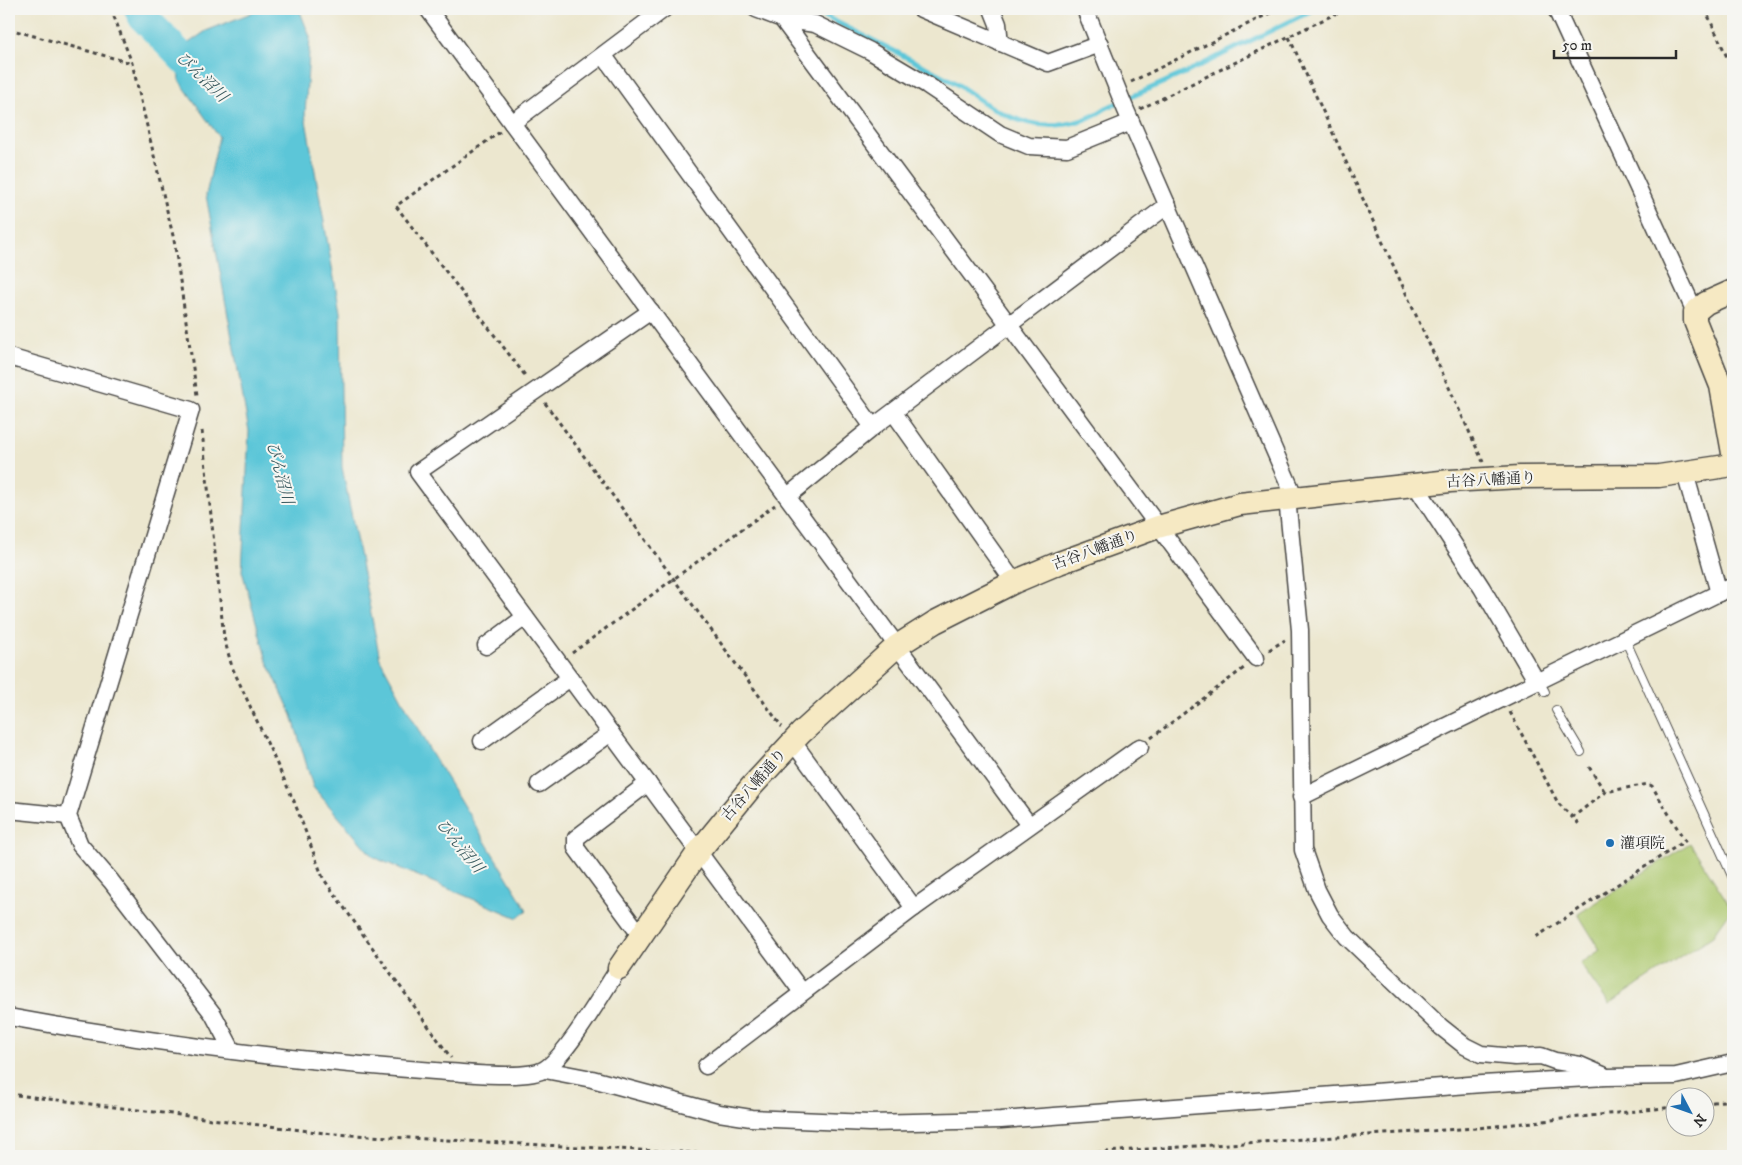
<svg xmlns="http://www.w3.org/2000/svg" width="1742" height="1165" font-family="'IM FELL DW Pica','Noto Serif JP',serif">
  <rect width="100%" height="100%" fill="#f6f6f2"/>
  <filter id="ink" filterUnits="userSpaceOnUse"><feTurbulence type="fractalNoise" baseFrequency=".02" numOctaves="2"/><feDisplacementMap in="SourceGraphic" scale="10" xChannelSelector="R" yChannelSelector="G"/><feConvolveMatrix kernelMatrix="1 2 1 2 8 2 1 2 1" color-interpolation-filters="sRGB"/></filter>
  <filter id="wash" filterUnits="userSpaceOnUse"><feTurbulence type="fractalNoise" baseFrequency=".0096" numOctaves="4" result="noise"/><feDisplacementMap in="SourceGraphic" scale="20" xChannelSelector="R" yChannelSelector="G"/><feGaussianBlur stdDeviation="1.12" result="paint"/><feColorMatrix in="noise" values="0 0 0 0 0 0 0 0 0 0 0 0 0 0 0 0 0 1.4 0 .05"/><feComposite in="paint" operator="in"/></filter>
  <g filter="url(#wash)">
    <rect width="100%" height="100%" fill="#ece7cf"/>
    <!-- green -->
    <path fill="#aec970" stroke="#6c7a4e" d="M1690,843L1732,909L1713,936L1609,1004L1580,964L1600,950L1578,914Z"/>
    <!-- water -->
    <path fill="#5cc6d8" stroke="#447882" d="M261,9H299L310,37L305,115L340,312L342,467L380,659L430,751L527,910L518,918L373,857L313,787L292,715L267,661L242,571L249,431L206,195L219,137L179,80L177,51L206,31Z"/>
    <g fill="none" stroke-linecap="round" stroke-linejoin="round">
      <!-- stream -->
      <path stroke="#5cc6d8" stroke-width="5" d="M810,9C856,32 904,55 950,80C966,89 981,102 998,111C1033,130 1073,131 1106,108L1185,73L1315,9"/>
      <!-- river -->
      <path stroke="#5cc6d8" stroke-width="30" d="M139,9L143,17L205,81"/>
    </g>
  </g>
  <g filter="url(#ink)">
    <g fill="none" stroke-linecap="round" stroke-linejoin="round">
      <defs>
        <g id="lane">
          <path d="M1625,639L1733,878"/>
          <path d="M1539,681L1545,692"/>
          <path d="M1556,710L1581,752"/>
        </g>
        <g id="street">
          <path d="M428,9L1029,825"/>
          <path d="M756,9L782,19L1256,658"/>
          <path d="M921,9L1048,63L1100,44"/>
          <path d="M992,9L998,24L1000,43"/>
          <path d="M1085,9L1125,108L1295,498"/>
          <path d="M1556,9L1695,312"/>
          <path d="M782,19L815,24L870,51L927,85L1000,134L1029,146L1067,148L1131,122"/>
          <path d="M604,56L873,427"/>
          <path d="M512,123L664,9"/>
          <path d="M651,311L418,472L802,992"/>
          <path d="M9,357L191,410L68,816L80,845L111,881L213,1014L232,1050"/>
          <path d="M894,413L1014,582"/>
          <path d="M1685,473L1719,593"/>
          <path d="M1416,486L1482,588L1537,682"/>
          <path d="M788,496L873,427L1168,205"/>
          <path d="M1287,498L1300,630L1303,850L1317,890L1330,915L1347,937L1441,1027L1465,1046L1481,1054L1515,1057L1541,1056L1555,1061L1580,1065L1603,1075"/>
          <path d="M486,646L525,617"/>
          <path d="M482,741L570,678"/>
          <path d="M793,742L914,908"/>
          <path d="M539,784L611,733"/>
          <path d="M1301,797L1733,586"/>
          <path d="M9,810L68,816"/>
          <path d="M641,936L576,848V838L648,783"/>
          <path d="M9,1017C151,1043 303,1062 448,1072C469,1073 528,1080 545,1069C567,1055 603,992 619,968"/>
          <path d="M706,1066L914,908L1140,747"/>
          <path d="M545,1070L592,1079L719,1113L751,1118L869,1123L1001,1120L1482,1084L1606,1077L1676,1076L1733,1063"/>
        </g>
        <g id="secondary">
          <path d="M1733,291L1706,303L1695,312V321L1721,386L1733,453"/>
          <path d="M619,968L699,851L752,786L801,733L897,646L935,622L1014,582L1059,563L1158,527L1240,504L1450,481L1520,477L1659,476L1733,465"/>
        </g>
      </defs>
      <!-- lane casing -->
      <use href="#lane" stroke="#484744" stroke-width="10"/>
      <!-- street casing -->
      <use href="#street" stroke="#484744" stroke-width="19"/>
      <!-- secondary casing -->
      <use href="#secondary" stroke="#484744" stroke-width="25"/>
      <!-- path -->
      <g stroke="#484744" stroke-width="3" stroke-dasharray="4 4" stroke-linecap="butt">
        <path d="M111,9L132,63L174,240L197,395"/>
        <path d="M1705,9L1733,70"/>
        <path d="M9,29L131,63"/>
        <path d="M1289,37L1483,462"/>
        <path d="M1131,82L1278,9"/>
        <path d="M1140,109L1345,9"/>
        <path d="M500,132L396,206L527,378"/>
        <path d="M545,403L782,727"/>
        <path d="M202,431L224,638L232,667L294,801L323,878L451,1058"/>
        <path d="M1269,650L1285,640"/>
        <path d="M572,653L775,505"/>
        <path d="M1510,712L1558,803L1580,825"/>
        <path d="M1151,738L1244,668"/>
        <path d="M1589,767L1605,792"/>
        <path d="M1536,937L1685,841L1652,786L1648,784L1605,792L1573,817"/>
        <path d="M9,1094L333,1134L752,1156"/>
        <path d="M1704,1103L1733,1100"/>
        <path d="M1041,1156L1477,1128L1674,1107"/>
      </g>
      <!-- lane -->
      <use href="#lane" stroke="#fff" stroke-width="8"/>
      <!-- street -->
      <use href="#street" stroke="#fff" stroke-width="16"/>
      <!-- secondary -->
      <use href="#secondary" stroke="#f6e9c3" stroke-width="22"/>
    </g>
  </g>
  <!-- markers -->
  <circle fill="#1f6fb2" stroke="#f6f6f2" stroke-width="2" cx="1610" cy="843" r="5"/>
  <g text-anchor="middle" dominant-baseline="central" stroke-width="4" stroke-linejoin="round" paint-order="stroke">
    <!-- street labels -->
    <g font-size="15" fill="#2b2b2b" stroke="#f6f6f2">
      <text transform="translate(1491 480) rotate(-3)">古谷八幡通り</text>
      <text transform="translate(1095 550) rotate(-20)">古谷八幡通り</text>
      <text transform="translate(754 785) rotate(-49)">古谷八幡通り</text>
    </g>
    <!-- poi labels -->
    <g font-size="15" fill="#2b2b2b" stroke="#f6f6f2" text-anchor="start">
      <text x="1620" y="843">灌項院</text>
    </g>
    <!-- water labels -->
    <g font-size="16" font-style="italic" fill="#3a5a5f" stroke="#f6f6f2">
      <text transform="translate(202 77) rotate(44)">びん沼川</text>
      <text transform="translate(280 473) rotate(75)">びん沼川</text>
      <text transform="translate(460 846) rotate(51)">びん沼川</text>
    </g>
  </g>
  <!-- margin -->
  <rect width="1742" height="1165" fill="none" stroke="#f6f6f2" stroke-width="30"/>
  <!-- north arrow -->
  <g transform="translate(1690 1112) rotate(131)"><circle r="24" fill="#f6f6f2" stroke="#a5a5a2"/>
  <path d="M0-4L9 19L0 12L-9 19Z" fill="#1f6fb2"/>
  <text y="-8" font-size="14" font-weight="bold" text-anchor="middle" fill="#2b2b2b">N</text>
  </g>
  <!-- scale -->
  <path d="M1554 50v8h122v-8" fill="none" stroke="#2b2b2b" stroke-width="2.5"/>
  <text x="1562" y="50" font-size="15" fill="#2b2b2b" stroke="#f6f6f2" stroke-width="4" paint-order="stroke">50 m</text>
</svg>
